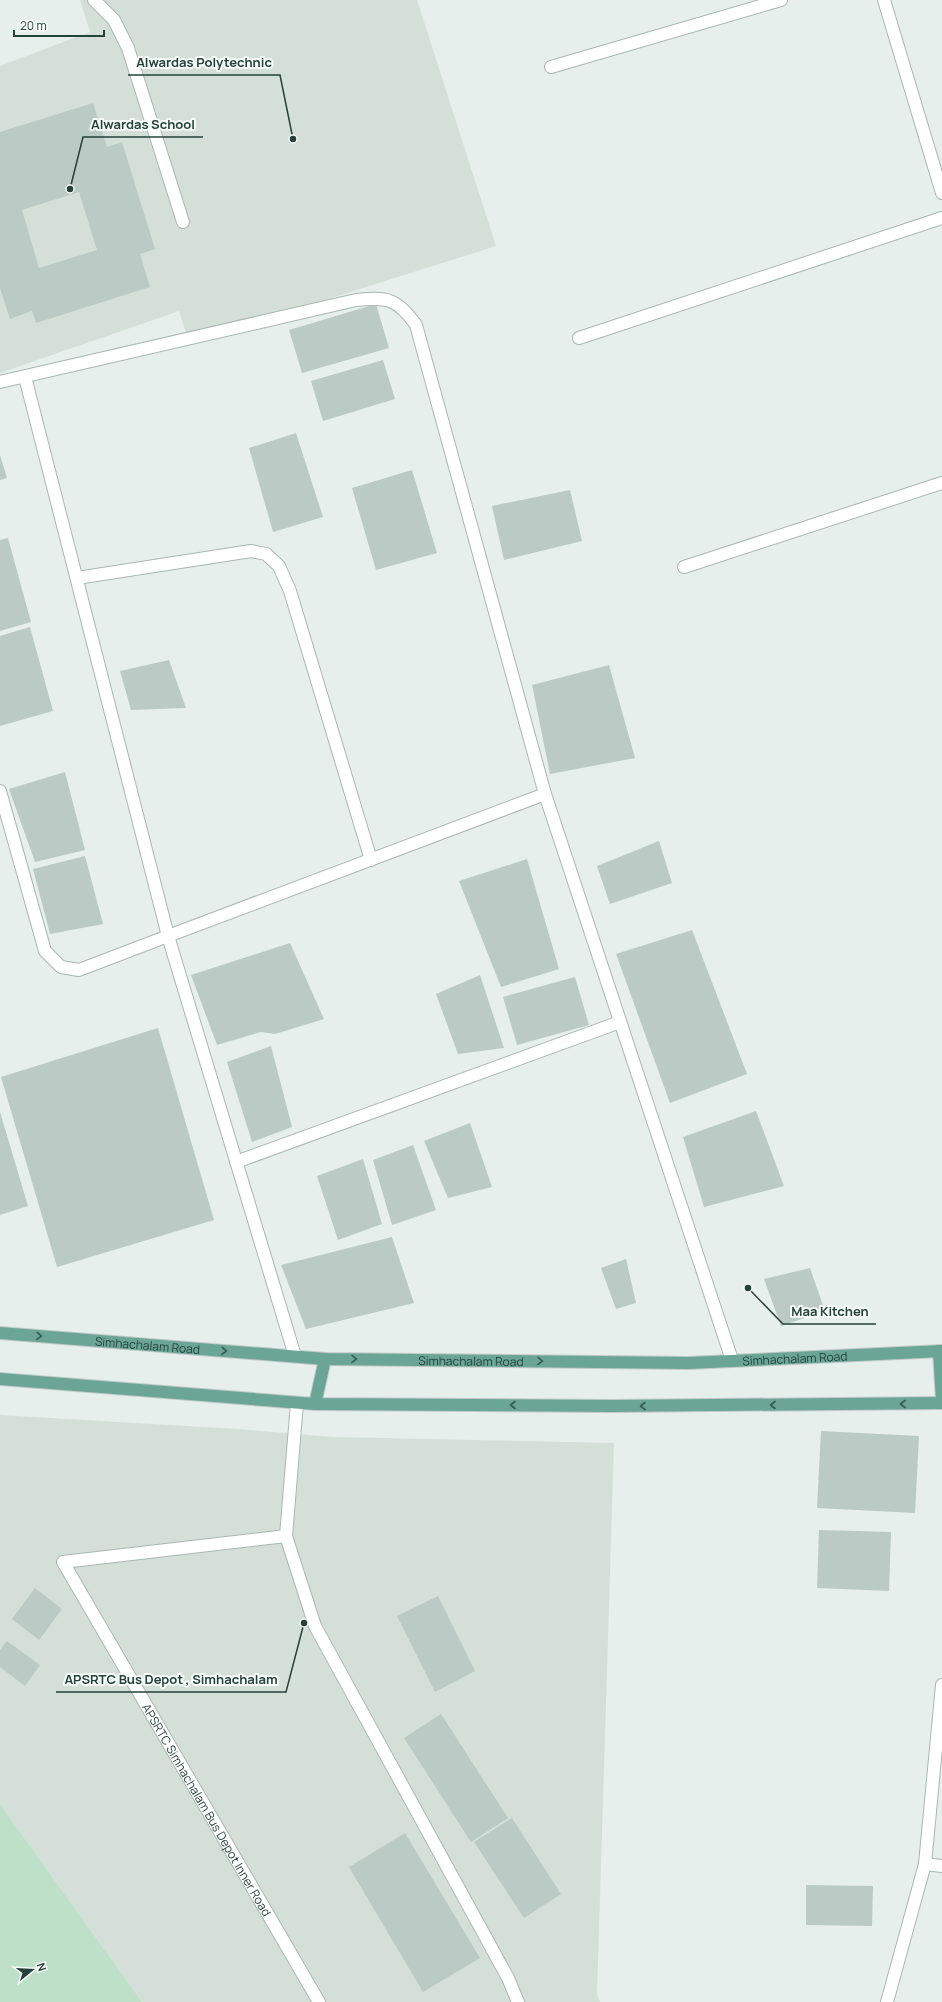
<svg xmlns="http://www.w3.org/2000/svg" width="942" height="2002" font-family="Manrope,sans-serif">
  <rect width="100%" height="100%" fill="#e6efeb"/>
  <!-- built -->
  <g fill="#d4dfda">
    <path d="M80,0H417L496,246L189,343L179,311L0,373V66L90,32Z"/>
    <path d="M0,1415L237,1429L333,1437L614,1443L597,1994L600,2002H142L0,1804Z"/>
  </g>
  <!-- green -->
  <path fill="#bfe0c8" d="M0,1804L142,2002H0Z"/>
  <!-- building -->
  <g fill="#bbcac4" fill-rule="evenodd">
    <path d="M93,103L107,147L122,142L155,249L140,254L150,287L36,323L32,311L10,319L0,288V132ZM79,192L97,250L39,268L22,210Z"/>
    <path d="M376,304L389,348L302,373L289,330Z"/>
    <path d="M383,360L395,399L323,421L311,381Z"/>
    <path d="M296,433L323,517L273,532L249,448Z"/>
    <path d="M0,455L7,478L0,480Z"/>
    <path d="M412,470L437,553L376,570L352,488Z"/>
    <path d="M570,490L582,541L504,560L492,506Z"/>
    <path d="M8,538L31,622L0,631V540Z"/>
    <path d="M30,627L53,711L0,726V636Z"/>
    <path d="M169,660L186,708L131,710L120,671Z"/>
    <path d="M609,665L635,758L550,774L532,685Z"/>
    <path d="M65,772L85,850L35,862L9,789Z"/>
    <path d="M659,841L672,883L610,904L597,866Z"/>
    <path d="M85,856L103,924L50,934L33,869Z"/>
    <path d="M527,859L559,969L501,987L459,881Z"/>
    <path d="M692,930L747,1074L670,1103L616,954Z"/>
    <path d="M290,943L324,1019L275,1034L261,1032L217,1045L191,975Z"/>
    <path d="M480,975L504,1048L458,1054L436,994Z"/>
    <path d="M575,977L589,1025L517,1045L503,997Z"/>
    <path d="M158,1028L214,1220L57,1267L1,1077Z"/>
    <path d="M271,1046L292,1127L252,1142L227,1062Z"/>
    <path d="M756,1111L784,1186L704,1207L683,1137Z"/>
    <path d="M0,1112L28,1206L0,1215Z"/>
    <path d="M470,1123L492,1187L448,1198L424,1141Z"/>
    <path d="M413,1145L436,1210L392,1225L373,1160Z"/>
    <path d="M363,1159L382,1224L338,1240L317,1176Z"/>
    <path d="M392,1237L414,1303L306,1329L281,1265Z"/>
    <path d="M626,1259L636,1303L616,1309L601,1268Z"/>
    <path d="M810,1268L825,1311L781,1326L764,1279Z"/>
    <path d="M821,1431L919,1436L915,1513L817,1508Z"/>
    <path d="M819,1530L891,1532L889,1591L817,1588Z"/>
    <path d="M35,1588L62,1609L39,1640L12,1619Z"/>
    <path d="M438,1596L475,1671L435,1692L397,1616Z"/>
    <path d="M7,1641L40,1665L25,1686L0,1667V1650Z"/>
    <path d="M441,1714L508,1818L471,1842L404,1738Z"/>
    <path d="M512,1818L561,1894L524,1918L474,1842Z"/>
    <path d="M405,1833L480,1958L423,1992L349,1867Z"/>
    <path d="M806,1885L873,1886L872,1926L806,1925Z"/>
  </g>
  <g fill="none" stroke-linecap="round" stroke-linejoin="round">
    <defs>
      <g id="minor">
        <path d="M94,0L114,20L128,48L183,222"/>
        <path d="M884,0L942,193"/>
        <path d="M551,67L781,0"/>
        <path d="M579,338L942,218"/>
        <path d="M0,382L356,300C387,297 397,298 416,325L545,794L168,936L25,377"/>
        <path d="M684,567L942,483"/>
        <path d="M77,578L251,551L266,554L279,566L290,591L371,860"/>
        <path d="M0,791L45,951L61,967L79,970L168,936L295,1356"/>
        <path d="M545,794L732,1360"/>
        <path d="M236,1162L620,1022"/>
        <path d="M297,1403L286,1536L315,1626L508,1978L518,2002"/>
        <path id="s1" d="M286,1536L63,1562L319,2002"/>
        <path d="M925,1864L942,1866"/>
        <path d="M887,2002L925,1864L942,1685"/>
      </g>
      <g id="major">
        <path id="s2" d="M0,1333L325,1359L688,1363L942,1351"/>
        <path d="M939,1351L942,1400"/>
        <path d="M0,1379L315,1404L612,1406L942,1403"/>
        <path d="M315,1404L325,1359"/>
      </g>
    </defs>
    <!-- minor casing -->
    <use href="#minor" stroke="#a8b8b2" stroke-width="14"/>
    <!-- major casing -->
    <use href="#major" stroke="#c2cac8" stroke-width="14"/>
    <!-- minor -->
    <use href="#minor" stroke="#fff" stroke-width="12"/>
    <!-- major -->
    <use href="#major" stroke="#6aa596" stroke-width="12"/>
  </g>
  <!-- one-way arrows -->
  <defs><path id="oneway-chevron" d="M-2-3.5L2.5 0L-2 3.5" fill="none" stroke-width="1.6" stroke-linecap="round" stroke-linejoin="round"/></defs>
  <g stroke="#365b51">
    <use href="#oneway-chevron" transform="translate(39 1336) rotate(4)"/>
    <use href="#oneway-chevron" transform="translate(224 1351) rotate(4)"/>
    <use href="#oneway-chevron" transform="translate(354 1359) rotate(1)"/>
    <use href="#oneway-chevron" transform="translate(540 1361) rotate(1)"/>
    <use href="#oneway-chevron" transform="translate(903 1404) rotate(180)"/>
    <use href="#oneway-chevron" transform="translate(513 1405) rotate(-180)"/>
    <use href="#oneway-chevron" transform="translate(773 1405) rotate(180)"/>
    <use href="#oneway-chevron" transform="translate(643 1406) rotate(180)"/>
  </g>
  <g text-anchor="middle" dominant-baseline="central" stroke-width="4" stroke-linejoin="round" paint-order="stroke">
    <!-- street labels -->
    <g font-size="12" fill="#24423a" stroke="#f7fbf9">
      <text stroke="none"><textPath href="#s2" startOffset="148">Simhachalam Road</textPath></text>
      <text stroke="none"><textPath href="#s2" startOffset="796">Simhachalam Road</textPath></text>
      <text stroke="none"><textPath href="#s2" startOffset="472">Simhachalam Road</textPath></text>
      <text stroke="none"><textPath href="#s1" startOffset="511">APSRTC Simhachalam Bus Depot Inner Road</textPath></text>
    </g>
  </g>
  <!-- callouts -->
  <path fill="none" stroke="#24423a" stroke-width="1.5" d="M293 139L280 75H128M70 189L83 137H203M748 1288L783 1324H876M304 1623L286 1692H56"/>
  <g fill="#24423a" stroke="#f7fbf9" stroke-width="1.5">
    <circle cx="293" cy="139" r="4"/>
    <circle cx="70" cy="189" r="4"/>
    <circle cx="748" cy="1288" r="4"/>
    <circle cx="304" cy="1623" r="4"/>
  </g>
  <g font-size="13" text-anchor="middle" font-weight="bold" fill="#24423a" stroke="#f7fbf9" stroke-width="4" stroke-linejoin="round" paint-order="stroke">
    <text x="204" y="67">Alwardas Polytechnic</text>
    <text x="143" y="129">Alwardas School</text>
    <text x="830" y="1316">Maa Kitchen</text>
    <text x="171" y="1684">APSRTC Bus Depot , Simhachalam</text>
  </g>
  <!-- north arrow -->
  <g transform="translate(32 1970) rotate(72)" stroke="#f7fbf9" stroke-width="3" paint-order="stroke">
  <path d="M0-3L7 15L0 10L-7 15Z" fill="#24423a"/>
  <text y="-6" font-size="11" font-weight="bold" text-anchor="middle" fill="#24423a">N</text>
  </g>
  <!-- scale -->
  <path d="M14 30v6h90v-6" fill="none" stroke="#24423a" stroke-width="2"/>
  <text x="20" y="30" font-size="12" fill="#24423a" stroke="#f7fbf9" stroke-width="3" paint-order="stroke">20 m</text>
</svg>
